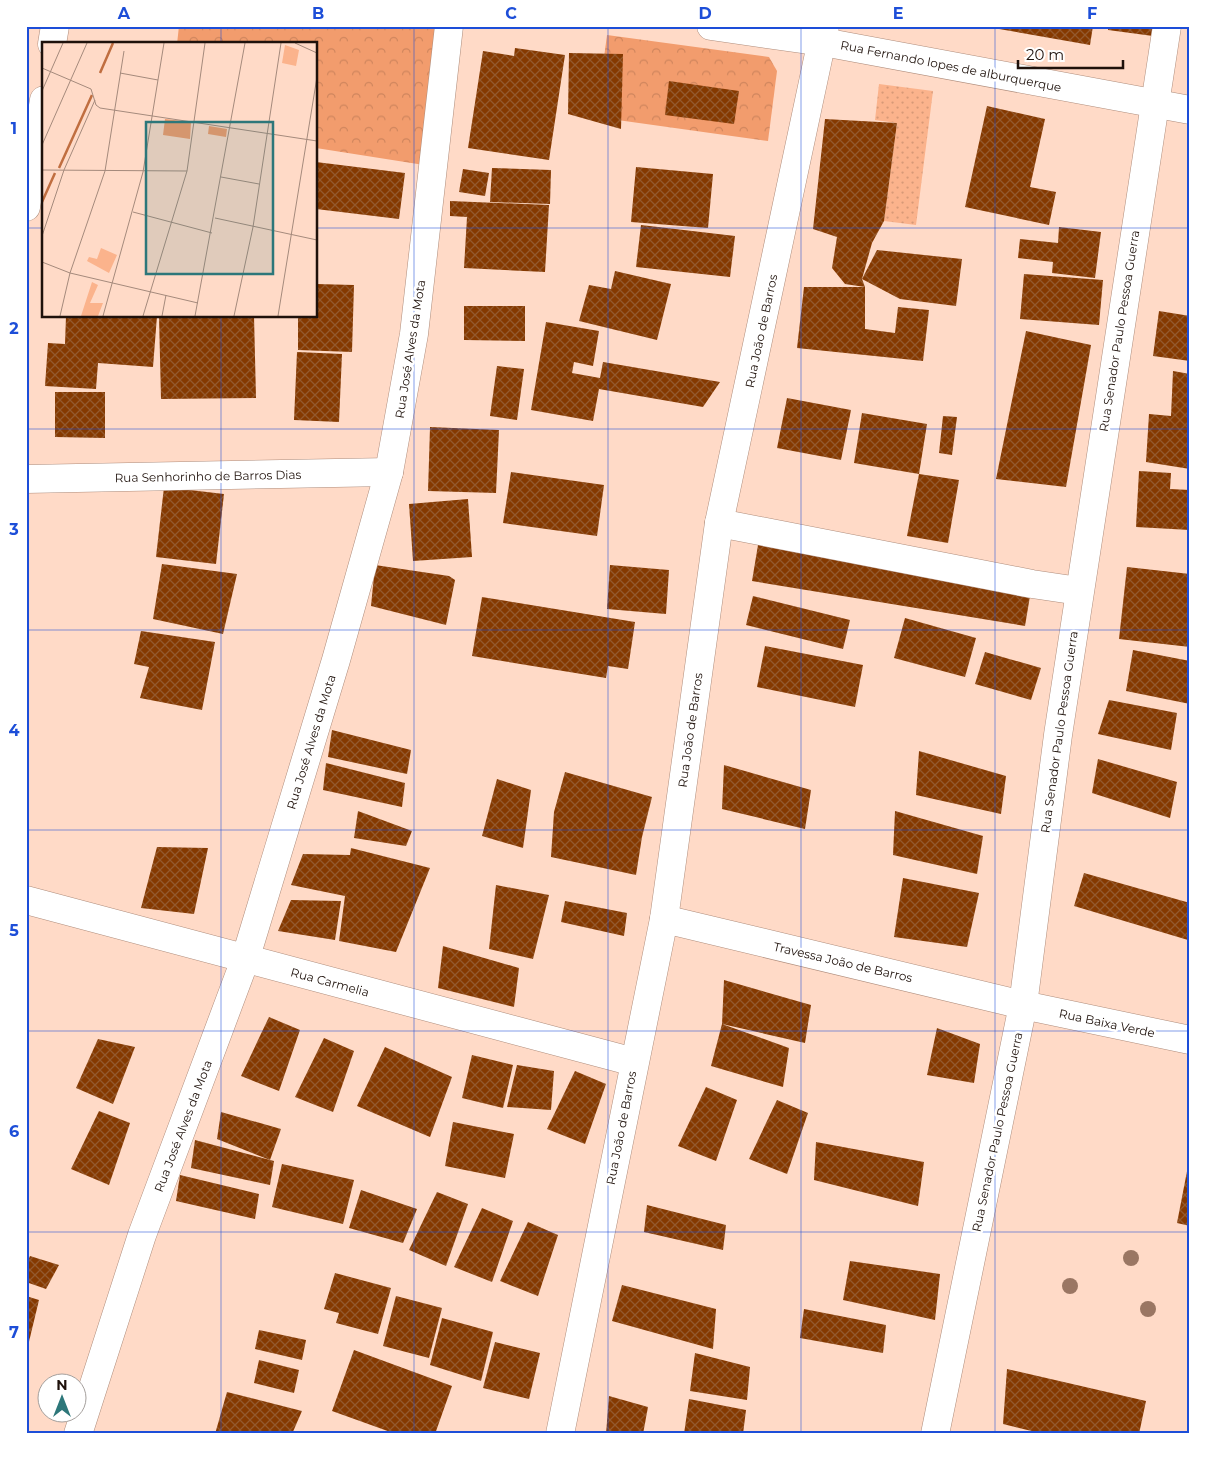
<svg xmlns="http://www.w3.org/2000/svg" width="1216" height="1460" font-family="Montserrat,sans-serif">
  <defs>
    <pattern id="forest-crowns" width="20" height="18" patternUnits="userSpaceOnUse" patternTransform="scale(1.25)"><rect width="20" height="18" fill="#f29c6d"/><path d="M2 6a3 3 0 1 1 6 0M12 15a3 3 0 1 1 6 0" fill="none" stroke="#cf855d"/></pattern>
    <pattern id="garden-dots" width="8" height="8" patternUnits="userSpaceOnUse" patternTransform="scale(1.25)"><rect width="8" height="8" fill="#fbb38c"/><path d="M2 2h.1M6 6h.1" fill="none" stroke="#d79977" stroke-width="1.8" stroke-linecap="round"/></pattern>
    <pattern id="building-cross-hatch" width="8" height="8" patternUnits="userSpaceOnUse" patternTransform="scale(1.25)"><rect width="8" height="8" fill="#853900"/><path d="M0 0l8 8M0 8l8-8" fill="none" stroke="#93592e"/></pattern>
  </defs>
  <rect width="100%" height="100%" fill="#ffdac7"/>
  <!-- forest -->
  <g fill="url(#forest-crowns)">
    <path d="M179,26H435L424,165L316,148V44H177Z"/>
    <path d="M607,35L769,57L777,71L768,141L596,117Z"/>
  </g>
  <!-- garden -->
  <path fill="url(#garden-dots)" d="M879,84L933,91L916,225L884,221L897,123L875,120Z"/>
  <!-- building -->
  <g fill="url(#building-cross-hatch)">
    <path d="M999,26H1093L1090,45L999,29Z"/>
    <path d="M1108,26H1155L1153,36L1108,30Z"/>
    <path d="M515,48L565,55L549,160L468,148L483,51L514,56Z"/>
    <path d="M569,53L623,54L621,129L568,114Z"/>
    <path d="M669,81L739,91L734,124L665,115Z"/>
    <path d="M987,106L1045,119L1030,187L1056,192L1049,225L965,207Z"/>
    <path d="M825,119L897,123L884,221L872,243L862,279L865,287L845,284L832,268L837,237L813,229Z"/>
    <path d="M316,162L405,173L399,219L316,209Z"/>
    <path d="M636,167L713,174L708,228L631,222Z"/>
    <path d="M492,168L551,170L550,204L490,202Z"/>
    <path d="M463,169L489,173L485,196L459,192Z"/>
    <path d="M450,201L549,205L545,272L464,268L467,217L450,216Z"/>
    <path d="M641,225L735,236L730,277L636,267Z"/>
    <path d="M1059,227L1101,232L1095,278L1052,273L1053,262L1018,258L1020,239L1058,243Z"/>
    <path d="M877,250L962,259L956,306L900,299L862,279Z"/>
    <path d="M615,271L671,284L657,340L579,321L589,285L611,289Z"/>
    <path d="M1024,274L1103,280L1099,325L1020,319Z"/>
    <path d="M316,284L354,285L352,352L298,350V316H316Z"/>
    <path d="M804,287H865V329L895,333L898,307L929,310L923,361L797,348Z"/>
    <path d="M464,306H525V341L464,340Z"/>
    <path d="M1159,311L1190,316V361L1153,356Z"/>
    <path d="M66,316H157L153,367L98,363L96,389L45,386L48,343L65,344Z"/>
    <path d="M159,316H254L256,398L161,399Z"/>
    <path d="M546,322L599,331L593,366L574,362L572,373L600,378L603,362L720,382L703,407L599,389L593,421L531,410Z"/>
    <path d="M1026,331L1091,345L1066,487L996,479Z"/>
    <path d="M297,352L342,354L339,422L294,420Z"/>
    <path d="M497,366L524,369L517,420L490,416Z"/>
    <path d="M1173,371L1190,374V469L1146,462L1149,414L1171,416Z"/>
    <path d="M55,392H105V438L55,437Z"/>
    <path d="M787,398L851,410L841,460L777,448Z"/>
    <path d="M862,413L927,424L919,474L854,463Z"/>
    <path d="M943,416L957,417L952,455L939,453Z"/>
    <path d="M430,427L499,430L496,493L428,491Z"/>
    <path d="M1139,471L1171,473L1170,489L1190,490V530L1136,527Z"/>
    <path d="M511,472L604,485L597,536L503,523Z"/>
    <path d="M919,474L959,480L948,543L907,536Z"/>
    <path d="M164,487L224,494L216,564L156,557Z"/>
    <path d="M468,499L472,557L413,561L409,504Z"/>
    <path d="M759,539L1032,584L1025,626L752,581Z"/>
    <path d="M162,564L237,574L223,634L153,619Z"/>
    <path d="M375,565L449,576L455,580L446,625L371,606Z"/>
    <path d="M610,565L669,570L666,614L607,609Z"/>
    <path d="M1127,567L1190,574V647L1119,639Z"/>
    <path d="M753,596L850,620L843,649L746,625Z"/>
    <path d="M482,597L635,622L628,669L608,666L606,678L472,656Z"/>
    <path d="M905,618L976,638L965,677L894,658Z"/>
    <path d="M141,631L215,642L202,710L140,698L149,667L134,664Z"/>
    <path d="M765,646L863,665L855,707L757,687Z"/>
    <path d="M1133,650L1190,661V704L1126,691Z"/>
    <path d="M985,652L1041,668L1031,700L975,684Z"/>
    <path d="M1109,700L1177,713L1171,750L1098,734Z"/>
    <path d="M332,730L411,750L407,774L328,757Z"/>
    <path d="M919,751L1006,776L1001,814L916,795Z"/>
    <path d="M1098,759L1177,782L1170,818L1092,793Z"/>
    <path d="M326,763L405,783L402,807L323,790Z"/>
    <path d="M724,765L811,790L805,829L722,809Z"/>
    <path d="M565,772L652,797L642,837L636,875L551,857L554,812Z"/>
    <path d="M497,779L531,790L523,848L482,836Z"/>
    <path d="M358,811L412,831L406,846L354,838Z"/>
    <path d="M895,811L983,836L977,874L893,855Z"/>
    <path d="M157,847L208,848L194,914L141,908Z"/>
    <path d="M351,848L430,868L396,952L339,941L345,896L291,885L303,854L350,855Z"/>
    <path d="M1084,873L1190,903L1188,940L1074,906Z"/>
    <path d="M903,878L979,893L967,947L894,937Z"/>
    <path d="M496,885L549,895L533,959L489,949Z"/>
    <path d="M291,900L341,901L335,940L278,931Z"/>
    <path d="M565,901L627,913L624,936L561,922Z"/>
    <path d="M443,946L519,968L514,1007L438,988Z"/>
    <path d="M724,980L811,1005L805,1043L722,1024L789,1048L783,1087L711,1066L722,1024Z"/>
    <path d="M269,1017L300,1030L279,1091L241,1076Z"/>
    <path d="M937,1028L980,1044L974,1083L927,1075Z"/>
    <path d="M324,1038L354,1051L333,1112L295,1097Z"/>
    <path d="M98,1039L135,1047L113,1104L76,1088Z"/>
    <path d="M385,1047L452,1077L430,1137L357,1106Z"/>
    <path d="M472,1055L513,1065L503,1108L462,1098Z"/>
    <path d="M517,1065L554,1071L551,1110L507,1107Z"/>
    <path d="M575,1071L606,1084L585,1144L547,1129Z"/>
    <path d="M706,1087L737,1100L716,1161L678,1146Z"/>
    <path d="M777,1100L808,1113L787,1174L749,1159Z"/>
    <path d="M99,1111L130,1123L109,1185L71,1169Z"/>
    <path d="M221,1112L281,1129L270,1160L217,1139Z"/>
    <path d="M453,1122L514,1134L505,1178L445,1166Z"/>
    <path d="M195,1140L274,1161L270,1185L191,1168Z"/>
    <path d="M816,1142L924,1162L918,1206L814,1180Z"/>
    <path d="M1189,1161H1190V1226L1177,1223Z"/>
    <path d="M282,1164L354,1180L343,1224L272,1207Z"/>
    <path d="M180,1175L259,1194L255,1219L176,1201Z"/>
    <path d="M361,1190L417,1209L403,1243L349,1228Z"/>
    <path d="M437,1192L468,1204L446,1266L409,1250Z"/>
    <path d="M647,1205L726,1225L723,1250L644,1232Z"/>
    <path d="M482,1208L513,1221L492,1282L454,1267Z"/>
    <path d="M528,1222L558,1235L538,1296L500,1281Z"/>
    <path d="M30,1256L59,1265L46,1289L26,1282V1265Z"/>
    <path d="M850,1261L940,1274L935,1320L843,1300Z"/>
    <path d="M335,1273L391,1288L378,1334L336,1323L339,1313L324,1309Z"/>
    <path d="M622,1285L716,1309L713,1349L612,1321Z"/>
    <path d="M26,1296L39,1300L27,1350H26Z"/>
    <path d="M396,1296L442,1308L429,1358L383,1346Z"/>
    <path d="M804,1309L886,1325L883,1353L800,1338Z"/>
    <path d="M442,1318L493,1332L481,1381L430,1365Z"/>
    <path d="M259,1330L306,1340L302,1360L255,1349Z"/>
    <path d="M495,1342L540,1353L529,1399L483,1388Z"/>
    <path d="M354,1350L452,1386L435,1434H396L332,1411Z"/>
    <path d="M695,1353L750,1367L747,1400L690,1391Z"/>
    <path d="M259,1360L299,1370L294,1393L254,1383Z"/>
    <path d="M1007,1369L1146,1401L1139,1434H1044L1003,1424Z"/>
    <path d="M227,1392L302,1411L292,1434H215Z"/>
    <path d="M609,1396L648,1407L643,1434H606Z"/>
    <path d="M689,1399L746,1410L743,1434H684Z"/>
  </g>
  <g fill="none" stroke-linecap="round" stroke-linejoin="round">
    <defs>
      <g id="street">
        <path d="M711,26L823,42L1190,110"/>
        <path d="M52,44L55,26"/>
        <path d="M26,207L44,100"/>
        <path d="M26,479L389,472"/>
        <path d="M719,523L1032,584L1079,591"/>
        <path d="M26,900L634,1062"/>
        <path d="M664,919L1023,1005L1190,1040"/>
        <path d="M78,1434L142,1235L245,960L336,660L389,472L414,334L449,26"/>
        <path d="M560,1434L664,919L719,523L825,26"/>
        <path d="M935,1434L1023,1005L1058,735L1167,26"/>
      </g>
    </defs>
    <!-- street casing -->
    <use href="#street" stroke="#af8d7c" stroke-width="29"/>
    <!-- street -->
    <use href="#street" stroke="#fff" stroke-width="28"/>
  </g>
  <!-- trees -->
  <g fill="#9a7663">
    <circle cx="1131" cy="1258" r="8"/>
    <circle cx="1070" cy="1286" r="8"/>
    <circle cx="1148" cy="1309" r="8"/>
  </g>
  <!-- grid -->
  <path fill="none" stroke="#1d4ed8" stroke-width="1" stroke-opacity="0.55" d="M221,26V44M414,26V1434M608,26V1434M801,26V1434M995,26V1434M26,228H44M316,228H1190M221,316V1434M26,429H1190M26,630H1190M26,830H1190M26,1031H1190M26,1232H1190"/>
  <g text-anchor="middle" dominant-baseline="central" stroke-width="5" stroke-linejoin="round" paint-order="stroke">
    <!-- street labels -->
    <g font-size="12" fill="#1e110b" stroke="#fff">
      <text transform="translate(951 66) rotate(11)">Rua Fernando lopes de alburquerque</text>
      <text transform="translate(761 331) rotate(-78)">Rua João de Barros</text>
      <text transform="translate(1119 331) rotate(-81)">Rua Senador Paulo Pessoa Guerra</text>
      <text transform="translate(410 349) rotate(-81)">Rua José Alves da Mota</text>
      <text transform="translate(208 476) rotate(-1)">Rua Senhorinho de Barros Dias</text>
      <text transform="translate(690 730) rotate(-82)">Rua João de Barros</text>
      <text transform="translate(1059 732) rotate(-82)">Rua Senador Paulo Pessoa Guerra</text>
      <text transform="translate(311 742) rotate(-73)">Rua José Alves da Mota</text>
      <text transform="translate(843 962) rotate(13)">Travessa João de Barros</text>
      <text transform="translate(330 982) rotate(15)">Rua Carmelia</text>
      <text transform="translate(1107 1023) rotate(12)">Rua Baixa Verde</text>
      <text transform="translate(183 1126) rotate(-69)">Rua José Alves da Mota</text>
      <text transform="translate(621 1128) rotate(-79)">Rua João de Barros</text>
      <text transform="translate(997 1132) rotate(-78)">Rua Senador Paulo Pessoa Guerra</text>
    </g>
  </g>
  <!-- overview -->
  <g transform="translate(42 42)">
    <rect width="275" height="275" fill="#ffdac7"/>
    <path d="M243,3L257,8L254,24L240,21ZM59,206L75,213L67,231L45,219L47,215L55,217ZM50,240L56,243L48,261H61L56,274H39Z" fill="#fbb38c"/>
    <path d="M123,77L149,80L148,97L121,93ZM167,84L185,87L184,95L166,92Z" fill="#f29c6d"/>
    <path fill="none" stroke="#c06e40" stroke-width="2.5" d="M58,31L71,1M17,126L50,53M0,160L13,131"/>
    <path fill="none" stroke="#a58a7c" stroke-width="1" d="M253,1L275,11M0,26L49,47L54,63L58,66L275,99M78,31L116,38M0,49L21,1M0,103L45,1M0,128L145,129M179,135L217,142M91,170L170,191M173,176L275,198M0,194L22,128L53,58M0,220L28,231L156,261M18,274L28,231L63,129L82,9M61,274L101,130L122,1M101,274L145,129L163,1M120,274L124,253M153,274L203,1M192,274L211,185L239,1M236,274L275,35"/>
    <path fill="#2d777a" fill-opacity="0.15" stroke="#2d777a" stroke-width="2.5" d="M104,80H231V232H104Z"/>
    <rect width="275" height="275" fill="none" stroke="#1e110b" stroke-width="2.5"/>
  </g>
  <!-- border -->
  <rect width="1216" height="1460" fill="none" stroke="#ffffff" stroke-width="55"/>
  <!-- north arrow -->
  <g transform="translate(62 1398)"><circle r="24" fill="#ffffff" stroke="#a5a09d"/>
  <path d="M0-4L9 19L0 12L-9 19Z" fill="#2d777a"/>
  <text y="-8" font-size="14" font-weight="bold" text-anchor="middle" fill="#1e110b">N</text>
  </g>
  <!-- scale -->
  <path d="M1018 60v8h105v-8" fill="none" stroke="#1e110b" stroke-width="2.5"/>
  <text x="1026" y="60" font-size="15" fill="#1e110b" stroke="#ffffff" stroke-width="4" paint-order="stroke">20 m</text>
  <rect x="28" y="28" width="1160" height="1404" fill="none" stroke="#1d4ed8" stroke-width="2"/>
  <g font-size="16" text-anchor="middle" font-weight="bold" fill="#1d4ed8">
    <text x="124" y="19">A</text>
    <text x="318" y="19">B</text>
    <text x="511" y="19">C</text>
    <text x="705" y="19">D</text>
    <text x="898" y="19">E</text>
    <text x="1092" y="19">F</text>
    <text x="14" y="134">1</text>
    <text x="14" y="334">2</text>
    <text x="14" y="535">3</text>
    <text x="14" y="736">4</text>
    <text x="14" y="936">5</text>
    <text x="14" y="1137">6</text>
    <text x="14" y="1338">7</text>
  </g>
</svg>
